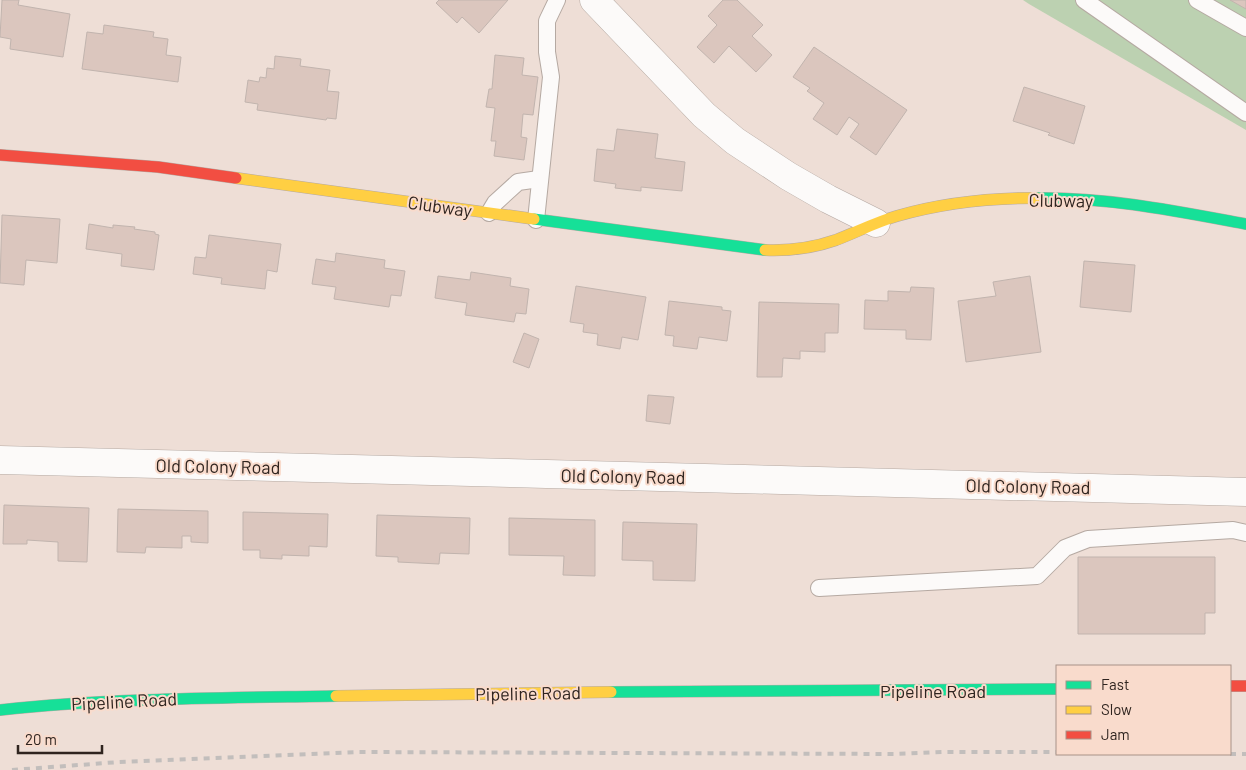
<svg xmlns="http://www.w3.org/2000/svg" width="1246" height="770" font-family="Barlow,sans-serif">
  <rect width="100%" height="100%" fill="#eeded6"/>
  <!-- green -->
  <path fill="#bcd1b1" d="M1023,0H1246V130L1029,4Z"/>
  <!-- building -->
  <g fill="#dbc6be" stroke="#c1b4ae">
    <path d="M2,0H19L18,5L70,14L63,57L10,49L11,39L0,37Z"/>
    <path d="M439,0H508L479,33L462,17L457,23L436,3Z"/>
    <path d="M723,0H737L763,25L752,36L772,55L756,72L729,46L714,63L697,47L717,25L708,16Z"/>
    <path d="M1230,0H1246V9Z"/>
    <path d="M104,25L154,32L153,37L168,39L166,55L181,57L178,82L82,69L87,32L103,34Z"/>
    <path d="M814,47L907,110L876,155L850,137L859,124L849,117L837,135L813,119L824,103L807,91L810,88L793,77Z"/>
    <path d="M495,55L524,58L522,75L538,77L533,115L523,114L521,137L527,138L524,160L494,156L496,141H491L495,108L486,107L489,89H492Z"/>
    <path d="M275,56L301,59L300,66L330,70L327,91L339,92L336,119L327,118L326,120L257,110L258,104L245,102L248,80L259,82L260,77L266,78L267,68L274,69Z"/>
    <path d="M1024,87L1085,106L1074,144L1048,135L1050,133L1013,121Z"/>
    <path d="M617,129L658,134L655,158L685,162L682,191L641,187V191L615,188L616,184L594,181L597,149L614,151Z"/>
    <path d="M2,215L60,219L57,263L26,260L24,285L0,283Z"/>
    <path d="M89,224L113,228V225L135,227L134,229L155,232V234L159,235L154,270L121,266L122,254L86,249Z"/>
    <path d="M209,235L281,244L277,272L267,270L265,289L221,284L222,278L193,274L195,257L206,258Z"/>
    <path d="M336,253L385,260L384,268L405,271L401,296L391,295L389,307L334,299L336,287L312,284L316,259L335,262Z"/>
    <path d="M1084,261L1135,265L1131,312L1080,307Z"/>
    <path d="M471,272L511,278L510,286L529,289L526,314L516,313L514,322L465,315L467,303L435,298L438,276L470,280Z"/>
    <path d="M1030,276L1041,352L966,362L958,301L996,296L993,282Z"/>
    <path d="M576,286L646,297L638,340L622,337L620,349L597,345L598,334L583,332L584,324L570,322Z"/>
    <path d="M911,287L934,288L931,340L906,339V330L864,329L865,300L888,301V291L910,292Z"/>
    <path d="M669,301L722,307V310L731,311L727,341L699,337L697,349L673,346L674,336L665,335Z"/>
    <path d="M759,302L839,304L838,333H825V352L800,351V359L783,358L782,377H757Z"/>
    <path d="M524,333L539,339L529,368L513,362Z"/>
    <path d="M648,395L674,397L670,424L646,421Z"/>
    <path d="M4,505L89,508L87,562L58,561V542L27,540V544H3Z"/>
    <path d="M118,509L208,511V543L191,542V536H182V548L146,547L145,553L117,552Z"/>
    <path d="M243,512L328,514L327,547L309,546V556L282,555V559L260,558V550H243Z"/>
    <path d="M377,515L470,518L469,554L440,553L439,564L398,562V557L376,556Z"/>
    <path d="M509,518L595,520V576L563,575L564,556L509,555Z"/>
    <path d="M623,522L697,524L695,581L653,580V561L622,560Z"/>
    <path d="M1078,557H1215V613H1205V634H1078Z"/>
  </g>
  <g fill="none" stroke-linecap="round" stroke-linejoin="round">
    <defs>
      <g id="lane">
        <path d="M1084,0L1246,113"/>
        <path d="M1197,0L1246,28"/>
        <path d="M489,213L495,203L518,182L539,179"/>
        <path d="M536,220L551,77L547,52V21L557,0"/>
        <path d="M819,588L1037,576L1065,548L1088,539L1233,530L1246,533"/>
      </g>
      <g id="street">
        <path d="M594,0L704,115L735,141L788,176L828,199L876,223"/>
        <path d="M0,460L1246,492"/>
      </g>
      <g id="fast">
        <path d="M1036,198C1108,197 1176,211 1246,224"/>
        <path d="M534,219L765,250"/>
        <path d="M611,692L1057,689"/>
        <path d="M0,710C111,698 224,698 336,696"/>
      </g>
      <g id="slow">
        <path d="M236,178L534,219"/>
        <path d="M765,250C789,251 813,248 836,240C857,232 876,222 897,216C942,203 990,198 1036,198"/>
        <path d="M336,696L611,692"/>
      </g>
      <g id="jam">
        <path d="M0,155L158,167L236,178"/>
        <path d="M1230,686H1246"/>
      </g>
    </defs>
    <!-- lane casing -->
    <use href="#lane" stroke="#b5a9a2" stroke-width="18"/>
    <!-- street casing -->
    <use href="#street" stroke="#b5a9a2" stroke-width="29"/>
    <!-- fast casing -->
    <use href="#fast" stroke="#b5a9a2" stroke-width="12"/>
    <!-- slow casing -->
    <use href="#slow" stroke="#b5a9a2" stroke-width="12"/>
    <!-- jam casing -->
    <use href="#jam" stroke="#b5a9a2" stroke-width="12"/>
    <!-- lane -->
    <use href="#lane" stroke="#fcfaf9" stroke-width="16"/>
    <!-- street -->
    <use href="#street" stroke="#fcfaf9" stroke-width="28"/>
    <!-- fast -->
    <use href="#fast" stroke="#16e098" stroke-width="11"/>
    <!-- slow -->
    <use href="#slow" stroke="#ffcf43" stroke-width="11"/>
    <!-- jam -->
    <use href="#jam" stroke="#f24e42" stroke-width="11"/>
    <!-- rail -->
    <g stroke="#c2bebc" stroke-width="4" stroke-dasharray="6 6" stroke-linecap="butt">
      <path d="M1230,754H1246"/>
      <path d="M12,770L119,762L359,752L896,754L944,752H1057"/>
    </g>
  </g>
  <g text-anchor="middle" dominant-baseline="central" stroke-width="4" stroke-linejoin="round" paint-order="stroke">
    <!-- street labels -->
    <g font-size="18" fill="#2f241f" stroke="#f9dbcc">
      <text transform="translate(1061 200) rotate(1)">Clubway</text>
      <text transform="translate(440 206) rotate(8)">Clubway</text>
      <text transform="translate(218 466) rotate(1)">Old Colony Road</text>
      <text transform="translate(623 476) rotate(1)">Old Colony Road</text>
      <text transform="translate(1028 486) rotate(1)">Old Colony Road</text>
      <text x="933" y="691">Pipeline Road</text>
      <text transform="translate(528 693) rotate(-1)">Pipeline Road</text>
      <text transform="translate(124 701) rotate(-3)">Pipeline Road</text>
    </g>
  </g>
  <!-- legend -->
  <rect x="1056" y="665" width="175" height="90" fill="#f9dbcc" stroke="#a89287"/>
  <rect x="1066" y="681" width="25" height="8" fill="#16e098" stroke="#a89287"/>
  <text x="1101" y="690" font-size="15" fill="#2f241f">Fast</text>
  <rect x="1066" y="706" width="25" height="8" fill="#ffcf43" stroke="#a89287"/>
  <text x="1101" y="715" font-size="15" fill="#2f241f">Slow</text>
  <rect x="1066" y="731" width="25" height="8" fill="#f24e42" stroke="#a89287"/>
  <text x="1101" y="740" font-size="15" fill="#2f241f">Jam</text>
  <!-- scale -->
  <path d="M18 745v8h84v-8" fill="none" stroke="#2f241f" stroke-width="2.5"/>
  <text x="25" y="745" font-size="15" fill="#2f241f" stroke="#f9dbcc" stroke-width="4" paint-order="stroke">20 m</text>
</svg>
